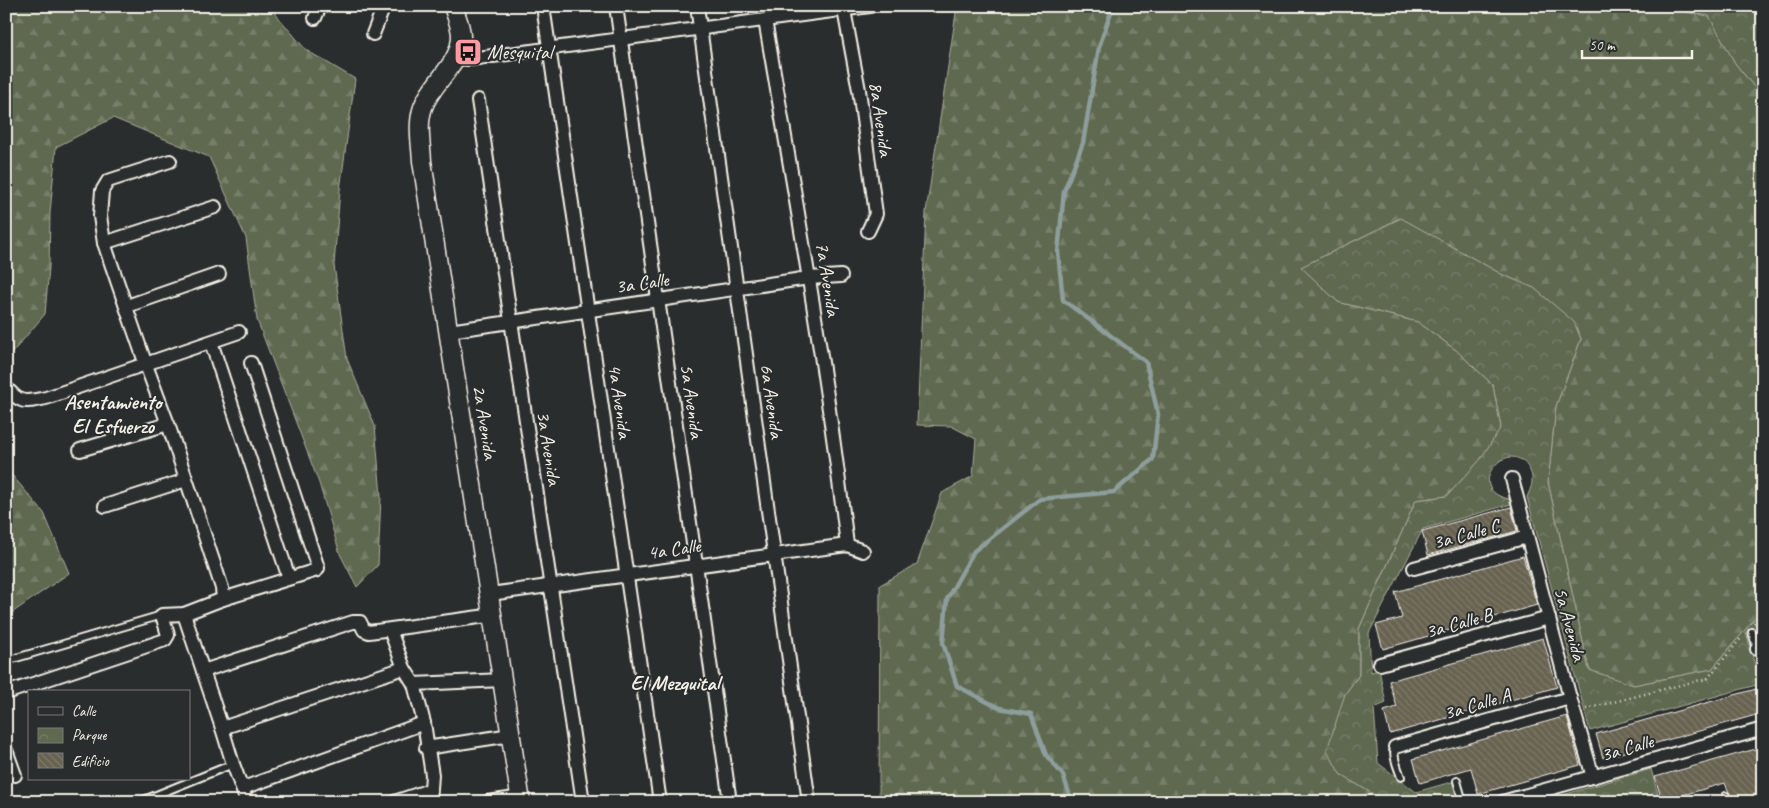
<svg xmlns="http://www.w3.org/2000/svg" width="1769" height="808" font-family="Caveat,sans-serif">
  <defs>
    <pattern id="forest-firs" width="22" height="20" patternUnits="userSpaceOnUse" patternTransform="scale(1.25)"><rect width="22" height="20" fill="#5f6950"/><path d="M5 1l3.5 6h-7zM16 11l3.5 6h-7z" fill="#777f69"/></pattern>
    <pattern id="park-crowns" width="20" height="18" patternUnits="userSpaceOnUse" patternTransform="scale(1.25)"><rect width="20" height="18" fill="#5f6950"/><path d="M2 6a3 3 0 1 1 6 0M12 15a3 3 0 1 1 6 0" fill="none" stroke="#777f69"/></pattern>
    <pattern id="building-back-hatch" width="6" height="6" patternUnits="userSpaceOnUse" patternTransform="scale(1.25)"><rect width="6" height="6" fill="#686251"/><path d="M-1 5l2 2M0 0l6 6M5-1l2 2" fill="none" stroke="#7e796a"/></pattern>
  </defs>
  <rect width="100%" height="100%" fill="#2a2d2e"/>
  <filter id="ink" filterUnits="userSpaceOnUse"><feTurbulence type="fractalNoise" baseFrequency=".02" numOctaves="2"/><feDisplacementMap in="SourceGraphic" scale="10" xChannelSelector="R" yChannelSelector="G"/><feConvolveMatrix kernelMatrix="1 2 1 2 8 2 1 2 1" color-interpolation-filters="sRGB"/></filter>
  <g filter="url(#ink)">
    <!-- forest -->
    <g fill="url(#forest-firs)" stroke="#aaad9c">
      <path d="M6,6H269L306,50L355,79L340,190L334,265L347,359L375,426L381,496L378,565L357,587L340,554L319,483L257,320L246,238L209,157L113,118L56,147L50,213L49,267L45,314L6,360Z"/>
      <path d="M957,6H1685L1686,12L1709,15L1735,63L1759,93L1763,95V591L1756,617L1712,669L1634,685L1589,670L1548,482L1556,406L1581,339L1573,322L1534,288L1503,275L1400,218L1302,267L1338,302L1418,322L1456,350L1493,385L1501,428L1480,460L1447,496L1416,500L1359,629V675L1345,694L1340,774L1386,802H879L880,585L917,564L942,493L973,476L976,439L951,426L917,425L926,212Z"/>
      <path d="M6,468L44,513L69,573L6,617Z"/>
    </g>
    <!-- park -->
    <g fill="url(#park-crowns)" stroke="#aaad9c">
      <path d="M1685,6H1763V95L1759,93L1735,63L1709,16L1686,12Z"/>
      <path d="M1401,218L1503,275L1534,288L1574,322L1581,339L1556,406L1548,482L1589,670L1634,685L1712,669L1756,617L1763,591V645H1761L1756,628L1746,632L1760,684L1590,731L1527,497C1532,486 1535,478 1528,467C1507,435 1462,490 1509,499L1511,504L1423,529L1369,633L1371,672L1379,670L1386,703L1374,708L1378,763L1416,792L1455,781L1463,802H1386L1340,774L1327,750L1345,694L1359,675V629L1416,500L1447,496L1480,460L1501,427L1493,385L1456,350L1418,322L1338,302L1301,267Z"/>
      <path d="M1651,769L1660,802H1539Z"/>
    </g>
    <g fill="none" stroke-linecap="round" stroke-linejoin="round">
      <!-- stream -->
      <path stroke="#8d9e9d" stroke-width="4.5" d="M1072,802L1063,775L1046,755L1031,714L999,708L957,686L943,643L947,599L974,551L1040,499L1114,492L1153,459L1158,414L1146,362L1063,300L1058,252L1064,191L1083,143L1099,47L1113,6"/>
    </g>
    <!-- building -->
    <g fill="url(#building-back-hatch)" stroke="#f4f1e8">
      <path d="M1511,507L1517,531L1428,555L1422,531Z"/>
      <path d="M1523,556L1537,605L1383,649L1376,625L1402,618L1395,592Z"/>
      <path d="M1543,638L1557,687L1390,734L1384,711L1397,707L1389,681Z"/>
      <path d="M1763,687V713L1603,758L1596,734Z"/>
      <path d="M1567,716L1580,765L1478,794L1471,768L1420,783L1413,759Z"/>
      <path d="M1763,747V802H1733L1725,783L1662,801L1655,777Z"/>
    </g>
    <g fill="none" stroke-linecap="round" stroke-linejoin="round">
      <defs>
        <g id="service">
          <path d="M1752,632L1757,649"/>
          <path d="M6,661L162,615"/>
          <path d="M1395,747C1392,756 1398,768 1401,777"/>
          <path d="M1457,781L1463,802"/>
          <path d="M1726,796L1728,802"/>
          <path d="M139,802L233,764"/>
        </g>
        <g id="minor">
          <path d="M543,6L660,802"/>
          <path d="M616,6L730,802"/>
          <path d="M697,6L809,802"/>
          <path d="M844,10L859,90L876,214L868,231"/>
          <path d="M315,18L320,6"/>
          <path d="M765,20C795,194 826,369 847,545"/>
          <path d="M373,34L384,6"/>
          <path d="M454,58L470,59L870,6"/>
          <path d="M478,100L583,802"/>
          <path d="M170,161L108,181L102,191L100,216L104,243L146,365L168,424L222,588L223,599"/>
          <path d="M104,243L215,207"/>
          <path d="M127,306L219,274"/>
          <path d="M449,331L809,278L841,276"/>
          <path d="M211,342L289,578"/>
          <path d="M6,387C21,405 25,402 46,398L239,332"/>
          <path d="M80,450L168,424"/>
          <path d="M1512,479L1570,698L1593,777"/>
          <path d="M105,506L186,480"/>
          <path d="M1414,568L1527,537"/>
          <path d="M490,594L847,545L863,551"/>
          <path d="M184,614L222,728L233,764L247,802"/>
          <path d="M390,630L404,668L414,684L424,723L432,775L430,802"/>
          <path d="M1757,649L1763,647"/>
          <path d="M1380,664L1549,618"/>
          <path d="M203,671L353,622H360L364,630L369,632L494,615"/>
          <path d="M414,684L503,680"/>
          <path d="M6,693L165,640L168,635L162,615L184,614L223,599L317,570L318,568L251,363"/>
          <path d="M222,728L404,668"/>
          <path d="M1395,747L1570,698"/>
          <path d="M426,748L511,735"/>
          <path d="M6,750L15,775"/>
          <path d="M243,788L424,723"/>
          <path d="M394,802L430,790"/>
          <path d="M488,802L521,797"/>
          <path d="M1502,802L1763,729"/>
        </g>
        <path id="secondary" d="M453,6C456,16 461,26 461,36C461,64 432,82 423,107C417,124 421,143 422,161L521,802"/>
      </defs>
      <!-- service casing -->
      <use href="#service" stroke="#f4f1e8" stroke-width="10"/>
      <!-- minor casing -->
      <use href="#minor" stroke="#f4f1e8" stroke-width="16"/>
      <!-- secondary casing -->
      <use href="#secondary" stroke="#f4f1e8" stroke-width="21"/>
      <!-- path -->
      <g stroke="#f4f1e8" stroke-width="2.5" stroke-dasharray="1 4" stroke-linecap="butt">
        <path d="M1754,623L1763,613"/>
        <path d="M1586,709L1708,678L1742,637"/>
      </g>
      <!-- service -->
      <use href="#service" stroke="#2a2d2e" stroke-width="6"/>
      <!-- minor -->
      <use href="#minor" stroke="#2a2d2e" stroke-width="12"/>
      <!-- secondary -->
      <use href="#secondary" stroke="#2a2d2e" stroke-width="18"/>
    </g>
  </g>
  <!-- icons -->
  <defs>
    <symbol id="bus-square" viewBox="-11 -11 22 22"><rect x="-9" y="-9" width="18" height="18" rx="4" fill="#ff9aa2" stroke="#2a2d2e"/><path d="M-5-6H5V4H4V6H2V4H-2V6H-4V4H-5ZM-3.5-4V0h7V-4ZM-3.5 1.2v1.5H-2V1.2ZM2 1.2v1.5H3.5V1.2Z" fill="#111"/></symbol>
  </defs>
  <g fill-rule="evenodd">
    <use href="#bus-square" x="452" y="36" width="32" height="32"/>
  </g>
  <g text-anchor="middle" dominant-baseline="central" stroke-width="4" stroke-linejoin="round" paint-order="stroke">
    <!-- poi labels -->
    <g font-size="20" fill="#f4f1e8" stroke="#2a2d2e" text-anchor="start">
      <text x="487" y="52">Mesquital</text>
    </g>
    <!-- street labels -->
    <g font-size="20" fill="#f4f1e8" stroke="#2a2d2e">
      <text transform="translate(881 119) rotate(82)">8a Avenida</text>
      <text transform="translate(828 279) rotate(81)">7a Avenida</text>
      <text transform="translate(642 283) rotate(-8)">3a Calle</text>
      <text transform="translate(620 401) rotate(82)">4a Avenida</text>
      <text transform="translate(692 401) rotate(82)">5a Avenida</text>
      <text transform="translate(772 401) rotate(82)">6a Avenida</text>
      <text transform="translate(485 422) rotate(81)">2a Avenida</text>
      <text transform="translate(549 448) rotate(81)">3a Avenida</text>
      <text transform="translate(1466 534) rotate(-15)">3a Calle C</text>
      <text transform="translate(674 549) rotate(-8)">4a Calle</text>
      <text transform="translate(1459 623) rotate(-15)">3a Calle B</text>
      <text transform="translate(1570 624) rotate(75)">5a Avenida</text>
      <text transform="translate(1477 704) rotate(-16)">3a Calle A</text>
      <text transform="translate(1627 748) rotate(-16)">3a Calle</text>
    </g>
    <!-- neighbourhood labels -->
    <g font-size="21" font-weight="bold" fill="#f4f1e8" stroke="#2a2d2e">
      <text x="113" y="402">Asentamiento<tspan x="113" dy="24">El Esfuerzo</tspan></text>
      <text x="675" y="683">El Mezquital</text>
    </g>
  </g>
  <!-- margin -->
  <rect width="1769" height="808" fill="none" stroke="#2a2d2e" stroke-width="25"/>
  <rect x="12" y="12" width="1744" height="783" fill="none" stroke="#f4f1e8" stroke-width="2" filter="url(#ink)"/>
  <!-- legend -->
  <rect x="28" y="690" width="162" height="90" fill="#2a2d2e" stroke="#7b7b78"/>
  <rect x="38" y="707" width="25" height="8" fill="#2a2d2e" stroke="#7b7b78"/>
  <text x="72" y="716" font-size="15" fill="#f4f1e8">Calle</text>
  <rect x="38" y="728" width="25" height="15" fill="url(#park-crowns)" stroke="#7b7b78"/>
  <text x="72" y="740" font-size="15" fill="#f4f1e8">Parque</text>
  <rect x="38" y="753" width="25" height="15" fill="url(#building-back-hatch)" stroke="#7b7b78"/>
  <text x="72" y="766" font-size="15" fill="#f4f1e8">Edificio</text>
  <!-- scale -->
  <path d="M1582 50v8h110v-8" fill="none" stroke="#f4f1e8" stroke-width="2.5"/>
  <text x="1589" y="50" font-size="15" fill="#f4f1e8" stroke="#2a2d2e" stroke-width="4" paint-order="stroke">50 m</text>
</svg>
